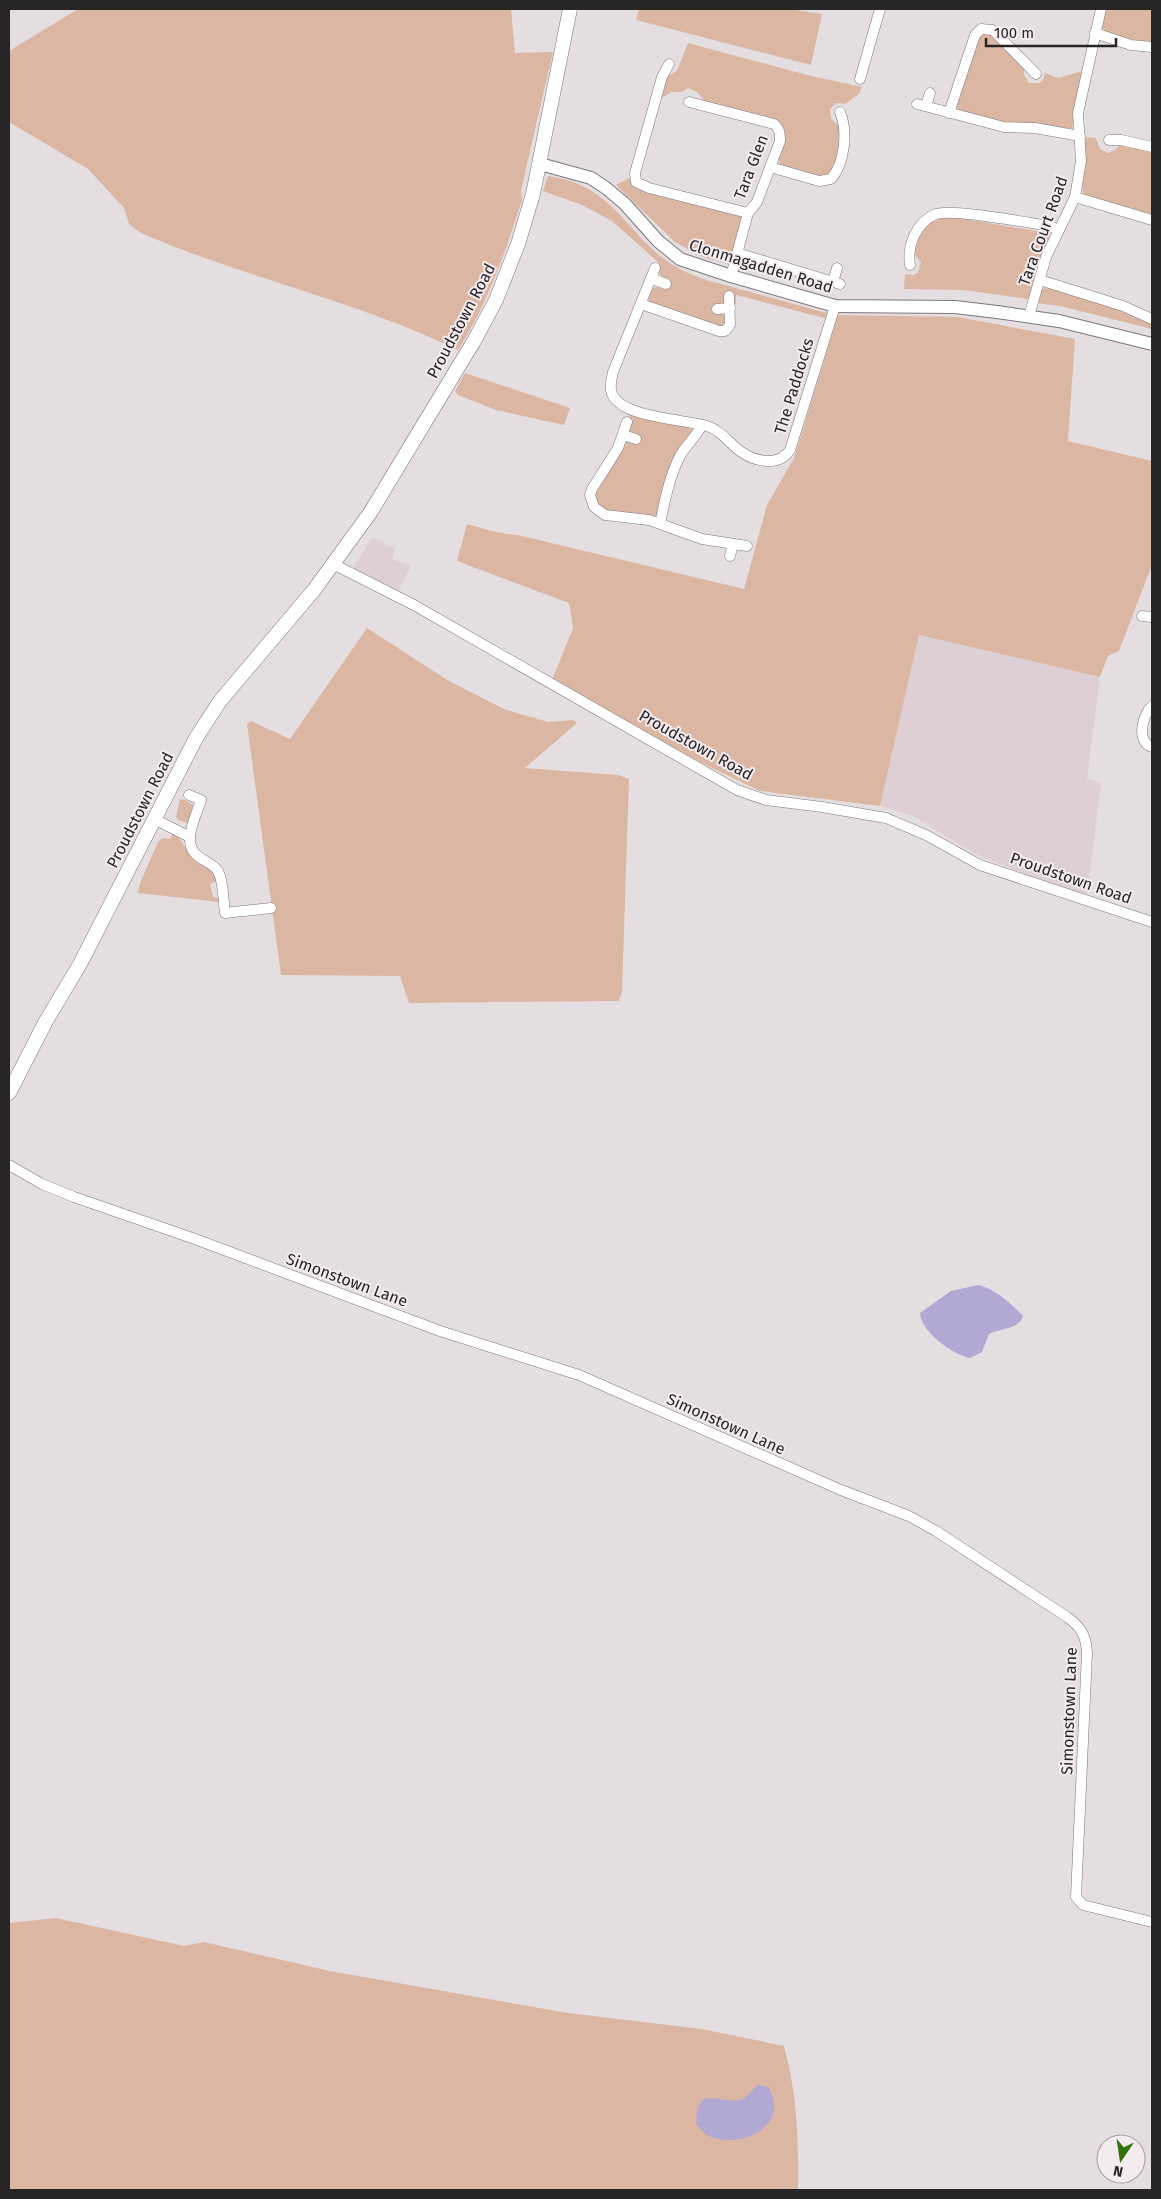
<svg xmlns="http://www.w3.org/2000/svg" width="1161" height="2199" font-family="'Fira Sans',sans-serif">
  <rect width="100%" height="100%" fill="#e5dee1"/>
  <!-- built -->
  <g fill="#decfd5">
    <path d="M372,538H375L395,549L392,559L411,566L398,591L393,595L350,573Z"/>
    <path d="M919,635L1100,677L1087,779L1101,783L1087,895L1040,880L975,854L911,815L880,806Z"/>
  </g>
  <!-- green -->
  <g fill="#dbb7a3">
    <path d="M78,9H511L515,53L553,52L521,190L522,200C505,253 488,303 458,350C356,301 245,278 141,233L129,224L124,208L88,169L9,122V51Z"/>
    <path d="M639,9H789L822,14L811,65L636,20Z"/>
    <path d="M1105,9H1152V43L1124,38L1104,31L1101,26Z"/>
    <path d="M990,33L1024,69V75L1029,83H1039L1043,80L1045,73L1058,78L1082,71L1072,128L1069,130L1014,125L959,111L956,106L980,35Z"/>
    <path d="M688,43L811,76L862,87L859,94L845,104L836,103L830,109L831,118C834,122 839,124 841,130C844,145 835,166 826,178L781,166L778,157L784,131L705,102L697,92L688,88L682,92H672L660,99L666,77L677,71Z"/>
    <path d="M1085,137L1096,138L1100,149L1108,153L1115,150L1122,144L1152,150V216L1085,196C1079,188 1086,150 1085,137Z"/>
    <path d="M548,176C618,186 626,238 678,268C697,279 719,283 739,289C769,297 798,305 827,313L828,319L736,295V304L724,303L720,312L727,316L726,324L720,328L650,303C647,296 650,288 659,286L662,278L657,268L658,262L612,221L582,205L543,191Z"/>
    <path d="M631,177L634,185L638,189L742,216L731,265L700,256L675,242L616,185Z"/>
    <path d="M953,217L1048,233L1049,238L1029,299L963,290L904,289L905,274L914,275L918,272L921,263L913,252C919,227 928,219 953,217Z"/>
    <path d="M1047,288C1083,298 1118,308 1152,324V329L1060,306L1036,303L1041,289Z"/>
    <path d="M838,315L958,317L1075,339L1068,441L1152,461V565L1119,651L1108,656L1100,677L919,635L880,806L760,791L700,762L552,680L573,628L569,603L457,561L467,524L496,532L522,536L744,589L767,505L794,458Z"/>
    <path d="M465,373L570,408L564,425L496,410L458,395L455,391Z"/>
    <path d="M623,410L683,425L691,429L693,432L657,516L605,511L594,502C593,485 616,457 625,442L636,443L629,431L631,418Z"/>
    <path d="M367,628L449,681L504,709L548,722L573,720L577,723L525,768L618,775L629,779L622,991L619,1001L409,1003L400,976L281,975L247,724L251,721L290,739Z"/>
    <path d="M180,799L185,800L193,805L190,824L178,820L176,817Z"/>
    <path d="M173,833C183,839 182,845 190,854C199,865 213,866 217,881L210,884L213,897L219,898V902L138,893L140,883L158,842L163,838L170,839Z"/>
    <path d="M56,1918L184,1946L204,1942L330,1971L568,2013L702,2029L784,2046C797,2093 799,2141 798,2190H9V1923Z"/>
  </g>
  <!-- water -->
  <g fill="#b1a8d3">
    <path d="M978,1285C994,1288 1012,1304 1023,1316C1019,1330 1000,1328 989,1334L982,1352L970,1358C953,1355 920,1331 920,1313L951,1291Z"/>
    <path d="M759,2085L768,2087C793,2127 737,2151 707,2135C703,2132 699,2127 696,2124L697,2110L703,2099C715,2096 727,2102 740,2100C748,2098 751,2089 759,2085Z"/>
  </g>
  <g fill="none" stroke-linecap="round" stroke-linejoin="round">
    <defs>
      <g id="minor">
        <path d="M1095,33L1131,45L1152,47"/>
        <path d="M669,64L662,77L635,173L636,182L649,188L748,213"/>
        <path d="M860,79L880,9"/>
        <path d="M689,102L774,124C780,129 780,134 780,141L757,202L748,213L731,276"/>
        <path d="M917,104L1004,127L1035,128L1080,136"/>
        <path d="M926,106L930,93"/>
        <path d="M949,113L975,35L981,29L992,30L996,33L1036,74"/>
        <path d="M1109,140H1121L1152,147"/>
        <path d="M770,167L819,181L831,179C845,163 848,131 840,112"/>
        <path d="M1075,197L1152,220"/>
        <path d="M737,253L840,284"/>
        <path d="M910,265C907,246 916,222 936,214C953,208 1028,223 1050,226L1058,230"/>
        <path d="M655,268L613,372C612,377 610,384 611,390C615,418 685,419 707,426C722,431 728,442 740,451C755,462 779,467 790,450L835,306"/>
        <path d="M651,278L666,284"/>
        <path d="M1040,280L1123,306L1152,319"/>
        <path d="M833,282L837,268"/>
        <path d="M641,304L719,331H725L730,325L729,296"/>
        <path d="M717,309L730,308"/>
        <path d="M1029,316L1046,257L1075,197L1081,161L1078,113L1101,9"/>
        <path d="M627,422L618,448L592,489L590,495L594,507L605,515L649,520L702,539L747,546"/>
        <path d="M623,435L636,439"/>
        <path d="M660,523C665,501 669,477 680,456C686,445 696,437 702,425"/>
        <path d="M730,556L733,544"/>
        <path d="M333,564L414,605L737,790L766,800L822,807L886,818L926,835L980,865L1152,922"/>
        <path d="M1142,616L1152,617"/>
        <path d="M1152,706C1142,715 1136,742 1152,747"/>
        <path d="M189,795L201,800C196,817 180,844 199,857C206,862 213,864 218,871C224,882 223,901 225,913L271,908"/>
        <path d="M154,819L190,837"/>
        <path d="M9,1165L42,1184L74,1197L195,1239L440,1331L579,1375L841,1490L909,1516L936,1531L1067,1617C1081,1627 1086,1635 1087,1653L1076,1897L1083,1905L1152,1922"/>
      </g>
      <path id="tertiary" d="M540,164L591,178L606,188L625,204L658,241L680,259L731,276L835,306L955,307L997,312L1059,321L1152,344"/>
      <path id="secondary" d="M9,1093L46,1021L80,964L196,738L220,701L314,590L370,513L474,341L496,300L518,244L533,194L570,9"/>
    </defs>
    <!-- minor casing -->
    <use href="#minor" stroke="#7e777a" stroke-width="11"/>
    <!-- tertiary casing -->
    <use href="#tertiary" stroke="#7e777a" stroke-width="14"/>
    <!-- secondary casing -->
    <use href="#secondary" stroke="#7e777a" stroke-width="15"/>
    <!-- minor -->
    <use href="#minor" stroke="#fff" stroke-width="10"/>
    <!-- tertiary -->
    <use href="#tertiary" stroke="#fff" stroke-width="12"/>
    <!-- secondary -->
    <use href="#secondary" stroke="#fff" stroke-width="14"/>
  </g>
  <g text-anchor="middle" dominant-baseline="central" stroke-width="4" stroke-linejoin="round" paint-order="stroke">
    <!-- street labels -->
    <g font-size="16" fill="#282526" stroke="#f3ebee">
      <text transform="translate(751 167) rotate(-69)">Tara Glen</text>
      <text transform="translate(1043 231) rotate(-70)">Tara Court Road</text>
      <text transform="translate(761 266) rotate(17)">Clonmagadden Road</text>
      <text transform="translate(461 321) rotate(-62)">Proudstown Road</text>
      <text transform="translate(794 386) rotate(-73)">The Paddocks</text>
      <text transform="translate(696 745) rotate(29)">Proudstown Road</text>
      <text transform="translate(140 810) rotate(-63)">Proudstown Road</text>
      <text transform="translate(1071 878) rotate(19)">Proudstown Road</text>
      <text transform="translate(347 1280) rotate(20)">Simonstown Lane</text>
      <text transform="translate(726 1424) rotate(24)">Simonstown Lane</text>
      <text transform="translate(1069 1711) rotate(-88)">Simonstown Lane</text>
    </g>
  </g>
  <!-- border -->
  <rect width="1161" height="2199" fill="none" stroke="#282526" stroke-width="20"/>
  <!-- north arrow -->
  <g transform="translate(1121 2159) rotate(193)"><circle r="24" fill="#f3ebee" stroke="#a29c9e"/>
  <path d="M0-4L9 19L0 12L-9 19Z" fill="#34730a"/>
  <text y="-8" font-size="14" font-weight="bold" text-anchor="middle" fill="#282526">N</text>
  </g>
  <!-- scale -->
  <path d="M986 38v8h130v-8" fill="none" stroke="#282526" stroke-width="2.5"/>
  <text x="994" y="38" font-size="15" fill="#282526" stroke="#f3ebee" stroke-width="4" paint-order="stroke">100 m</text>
</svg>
